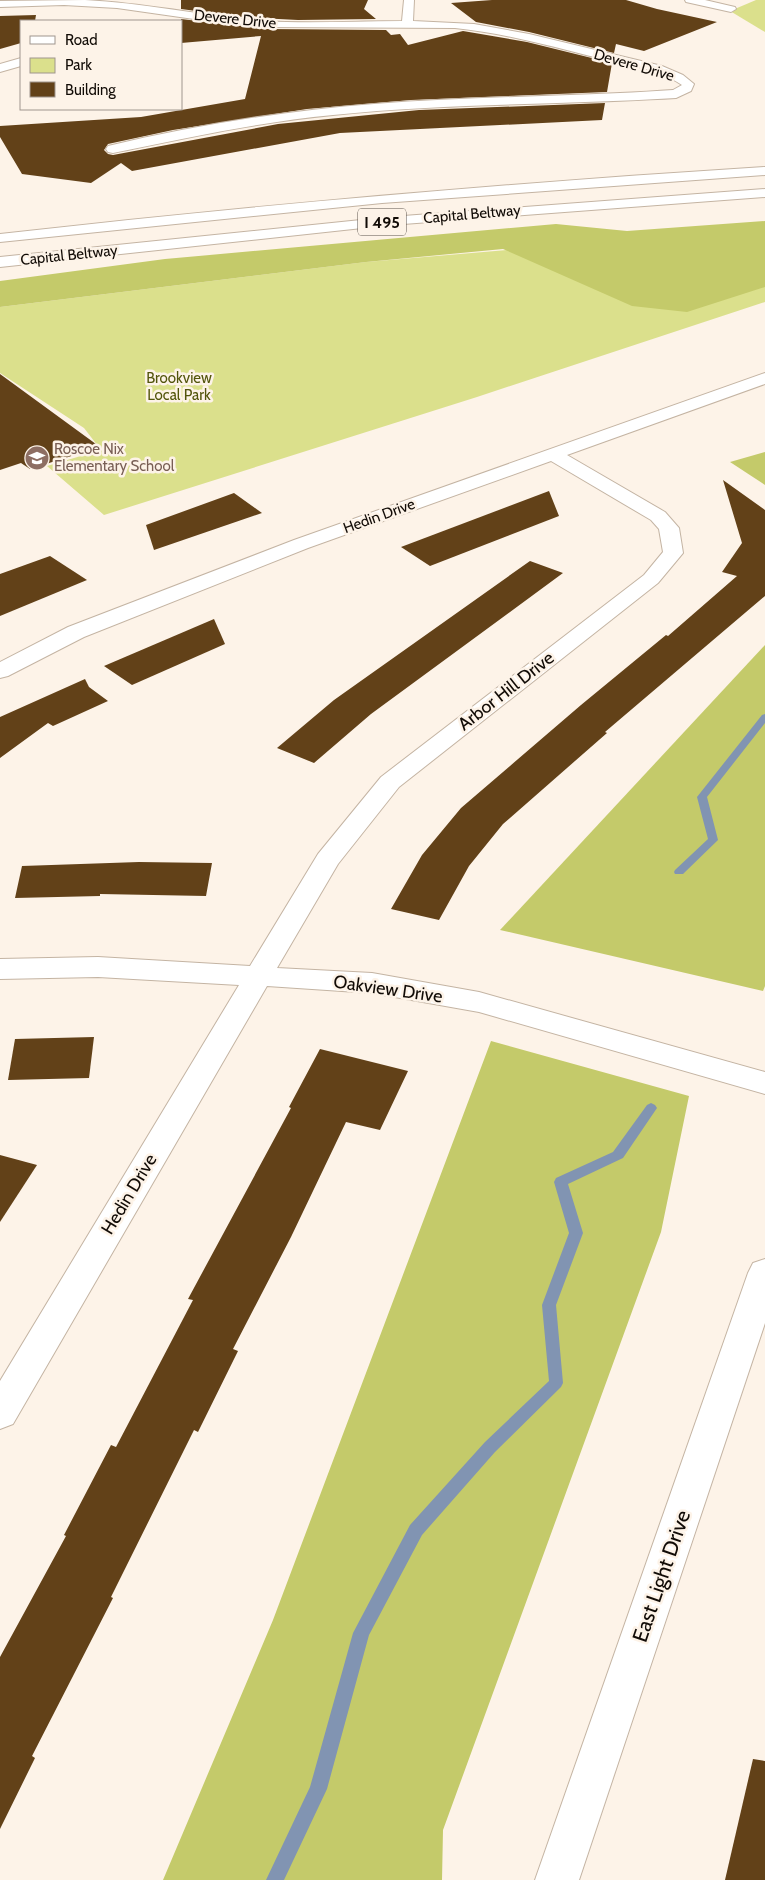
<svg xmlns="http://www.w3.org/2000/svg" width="765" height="1880" font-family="Cabin,sans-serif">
  <rect width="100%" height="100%" fill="#fdf3e8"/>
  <!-- green -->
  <g fill="#dbe08c">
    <path d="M756,0H765V32L730,11Z"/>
    <path d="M765,228V302L477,397L104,515L47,466L101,450L84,428L0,373V307L366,262Z"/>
  </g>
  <!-- forest -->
  <g fill="#c4ca6a">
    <path d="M765,221V287L687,312L632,306L503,249L366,262L0,307V281L165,259L556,224L627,231Z"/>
    <path d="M765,452V485L730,462Z"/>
    <path d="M765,645V986L763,991L500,930Z"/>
    <path d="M491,1041L689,1096L661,1232L443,1830L442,1880H163L273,1620Z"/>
  </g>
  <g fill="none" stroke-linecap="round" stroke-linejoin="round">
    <!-- stream -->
    <g fill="#8194b2" fill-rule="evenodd">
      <path d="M765,714V723L707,797L718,840L683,874H675L674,872L675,870L708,839L697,797L762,715Z"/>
      <path d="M651,1103L655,1105L657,1108L623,1158L568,1184L583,1233L556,1305L563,1383L561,1387L495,1452L422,1535L369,1635L327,1789L284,1880H266L310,1787L353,1633L410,1525L485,1442L549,1381L542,1305L569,1233L554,1182L556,1178L613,1152L647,1105Z"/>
    </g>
  </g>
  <!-- building -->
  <g fill="#624118">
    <path d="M181,0H368L364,9L376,19L298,20L242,17L181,9Z"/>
    <path d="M492,0H626L657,9L717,22L644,51L616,44L614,53L529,32L476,22L451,3Z"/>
    <path d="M36,15L35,21H21V43L0,49V16Z"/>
    <path d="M181,19L266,29L386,30L391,35L400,34L408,45L463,31L527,42L612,63L607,92L411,100L307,109L173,130L108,144L104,150L108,154L113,155L278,124L419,110L605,103L602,120L340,133L132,171L121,163L91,183L22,174L0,137V126L141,117L245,99L261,36L181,43Z"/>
    <path d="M0,374L100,447L30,469L21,463L0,470Z"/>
    <path d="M723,480L765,510V596L605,732L607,733L503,824L469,866L439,920L391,909L422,855L461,808L581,705L666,635L668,636L737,576L722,572L742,543Z"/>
    <path d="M549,491L559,516L430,566L401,547Z"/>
    <path d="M234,493L262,513L154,550L146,525Z"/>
    <path d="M50,556L87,580L0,616V574Z"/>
    <path d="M530,561L563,573L371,714L314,763L277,748L334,700Z"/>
    <path d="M214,619L225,644L132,685L104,666Z"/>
    <path d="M85,679L89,687L108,701L53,726L48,723L0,758V717Z"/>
    <path d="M139,862L212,863L206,896L100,894V896L15,898L22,866Z"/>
    <path d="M94,1037L89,1078L8,1080L15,1039Z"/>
    <path d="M320,1049L408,1071L380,1130L346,1122L291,1237L233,1349L238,1351L198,1432L194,1430L111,1597L113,1598L32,1756L35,1758L0,1829V1657L66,1536L64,1535L111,1445L116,1447L193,1300L188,1299L291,1108L289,1107Z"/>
    <path d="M0,1155L37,1165L0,1222Z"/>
    <path d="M753,1759L765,1761V1880H725Z"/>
  </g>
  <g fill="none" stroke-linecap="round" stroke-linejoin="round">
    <defs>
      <g id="minor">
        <path d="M85,0C145,3 204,16 264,21C309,24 356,21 402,21L404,0H414L413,21L474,24L529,34L662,66L683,75L694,84L691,91L676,98C562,105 447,103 333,115C259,122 186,138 113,153L108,152L106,149L108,146C195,125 285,111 374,104C474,96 574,97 673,90L682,85C657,68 627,65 598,58C551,46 504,33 455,28L266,27L222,23L117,8L64,5L0,7V1Z"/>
        <path d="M685,0H705L735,7L736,9L731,12L686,2Z"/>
        <path d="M21,58V66L0,72V64Z"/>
        <path d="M765,373V384L567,455L665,512L679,528L683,553L658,583L399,787L338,864L277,968L372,973L479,992L765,1072V1094L479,1012L372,993L267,986L13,1424L0,1429V1381L239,985L98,977L0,979V959L98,957L250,966L318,854L381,777L644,575L663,552L659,529L651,520L551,461L308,548L84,637L8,676L0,678V662L68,627L294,540Z"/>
        <path d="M765,1259V1323L579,1880H535L748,1273L753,1263Z"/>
      </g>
      <g id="highway">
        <path d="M765,167V175L382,203L0,242V234C255,205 509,183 765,167Z"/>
        <path d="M765,189V197L390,225L0,267V257L390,217Z"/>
      </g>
    </defs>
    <!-- minor casing -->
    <use href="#minor" stroke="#c4b4a3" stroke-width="2"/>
    <!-- highway casing -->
    <use href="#highway" stroke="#c4b4a3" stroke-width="2"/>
    <!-- minor -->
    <use href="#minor" fill="#fff" fill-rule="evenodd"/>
    <!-- highway -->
    <use href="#highway" fill="#fff" fill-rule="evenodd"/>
  </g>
  <!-- icons -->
  <defs>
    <symbol id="school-disc" viewBox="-11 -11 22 22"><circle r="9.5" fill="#8d6e63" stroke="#fdf3e8"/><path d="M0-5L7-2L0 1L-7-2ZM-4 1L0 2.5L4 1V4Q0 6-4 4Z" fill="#fff"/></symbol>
  </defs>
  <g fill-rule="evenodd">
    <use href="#school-disc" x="23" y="444" width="28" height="28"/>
  </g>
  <g text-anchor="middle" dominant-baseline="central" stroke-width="5" stroke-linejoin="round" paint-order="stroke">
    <!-- far-street labels -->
    <g font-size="15" fill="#110b06" stroke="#fdf3e8">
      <text transform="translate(235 19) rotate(6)">Devere Drive</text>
      <text transform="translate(634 65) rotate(16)">Devere Drive</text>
      <text transform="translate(472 214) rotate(-5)">Capital Beltway</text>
      <text transform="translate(69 255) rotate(-6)">Capital Beltway</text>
      <text transform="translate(379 516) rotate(-20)">Hedin Drive</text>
    </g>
    <!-- far-park labels -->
    <g font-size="15" fill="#52550b" stroke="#fdf3e8">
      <text x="179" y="378">Brookview<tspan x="179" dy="17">Local Park</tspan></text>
    </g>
    <!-- far-education labels -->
    <g font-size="15" fill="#785e54" stroke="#fdf3e8" text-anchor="start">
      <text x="54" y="449">Roscoe Nix<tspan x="54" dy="17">Elementary School</tspan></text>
    </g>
    <!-- shield labels -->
    <rect fill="#fdf3e8" stroke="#58514a" stroke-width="1" x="358" y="208.5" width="48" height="27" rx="4"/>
    <g font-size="16" font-weight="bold" fill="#110b06">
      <text x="382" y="222">I 495</text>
    </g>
    <!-- street labels -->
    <g font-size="18" fill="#110b06" stroke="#fdf3e8">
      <text transform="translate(506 691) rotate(-38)">Arbor Hill Drive</text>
      <text transform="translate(388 989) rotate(8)">Oakview Drive</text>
      <text transform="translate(129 1194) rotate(-59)">Hedin Drive</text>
    </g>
    <!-- near-street labels -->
    <g font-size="21" fill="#110b06" stroke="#fdf3e8">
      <text transform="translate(661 1576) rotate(-71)">East Light Drive</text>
    </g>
  </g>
  <!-- legend -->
  <rect x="20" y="20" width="162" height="90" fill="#fdf3e8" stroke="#9f968e"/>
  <rect x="30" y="36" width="25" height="8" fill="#ffffff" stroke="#9f968e"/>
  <text x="65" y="45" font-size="15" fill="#110b06">Road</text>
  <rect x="30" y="58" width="25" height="15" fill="#dbe08c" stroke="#9f968e"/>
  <text x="65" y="70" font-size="15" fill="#110b06">Park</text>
  <rect x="30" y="82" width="25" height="15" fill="#624118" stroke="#9f968e"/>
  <text x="65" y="95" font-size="15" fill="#110b06">Building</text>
</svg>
